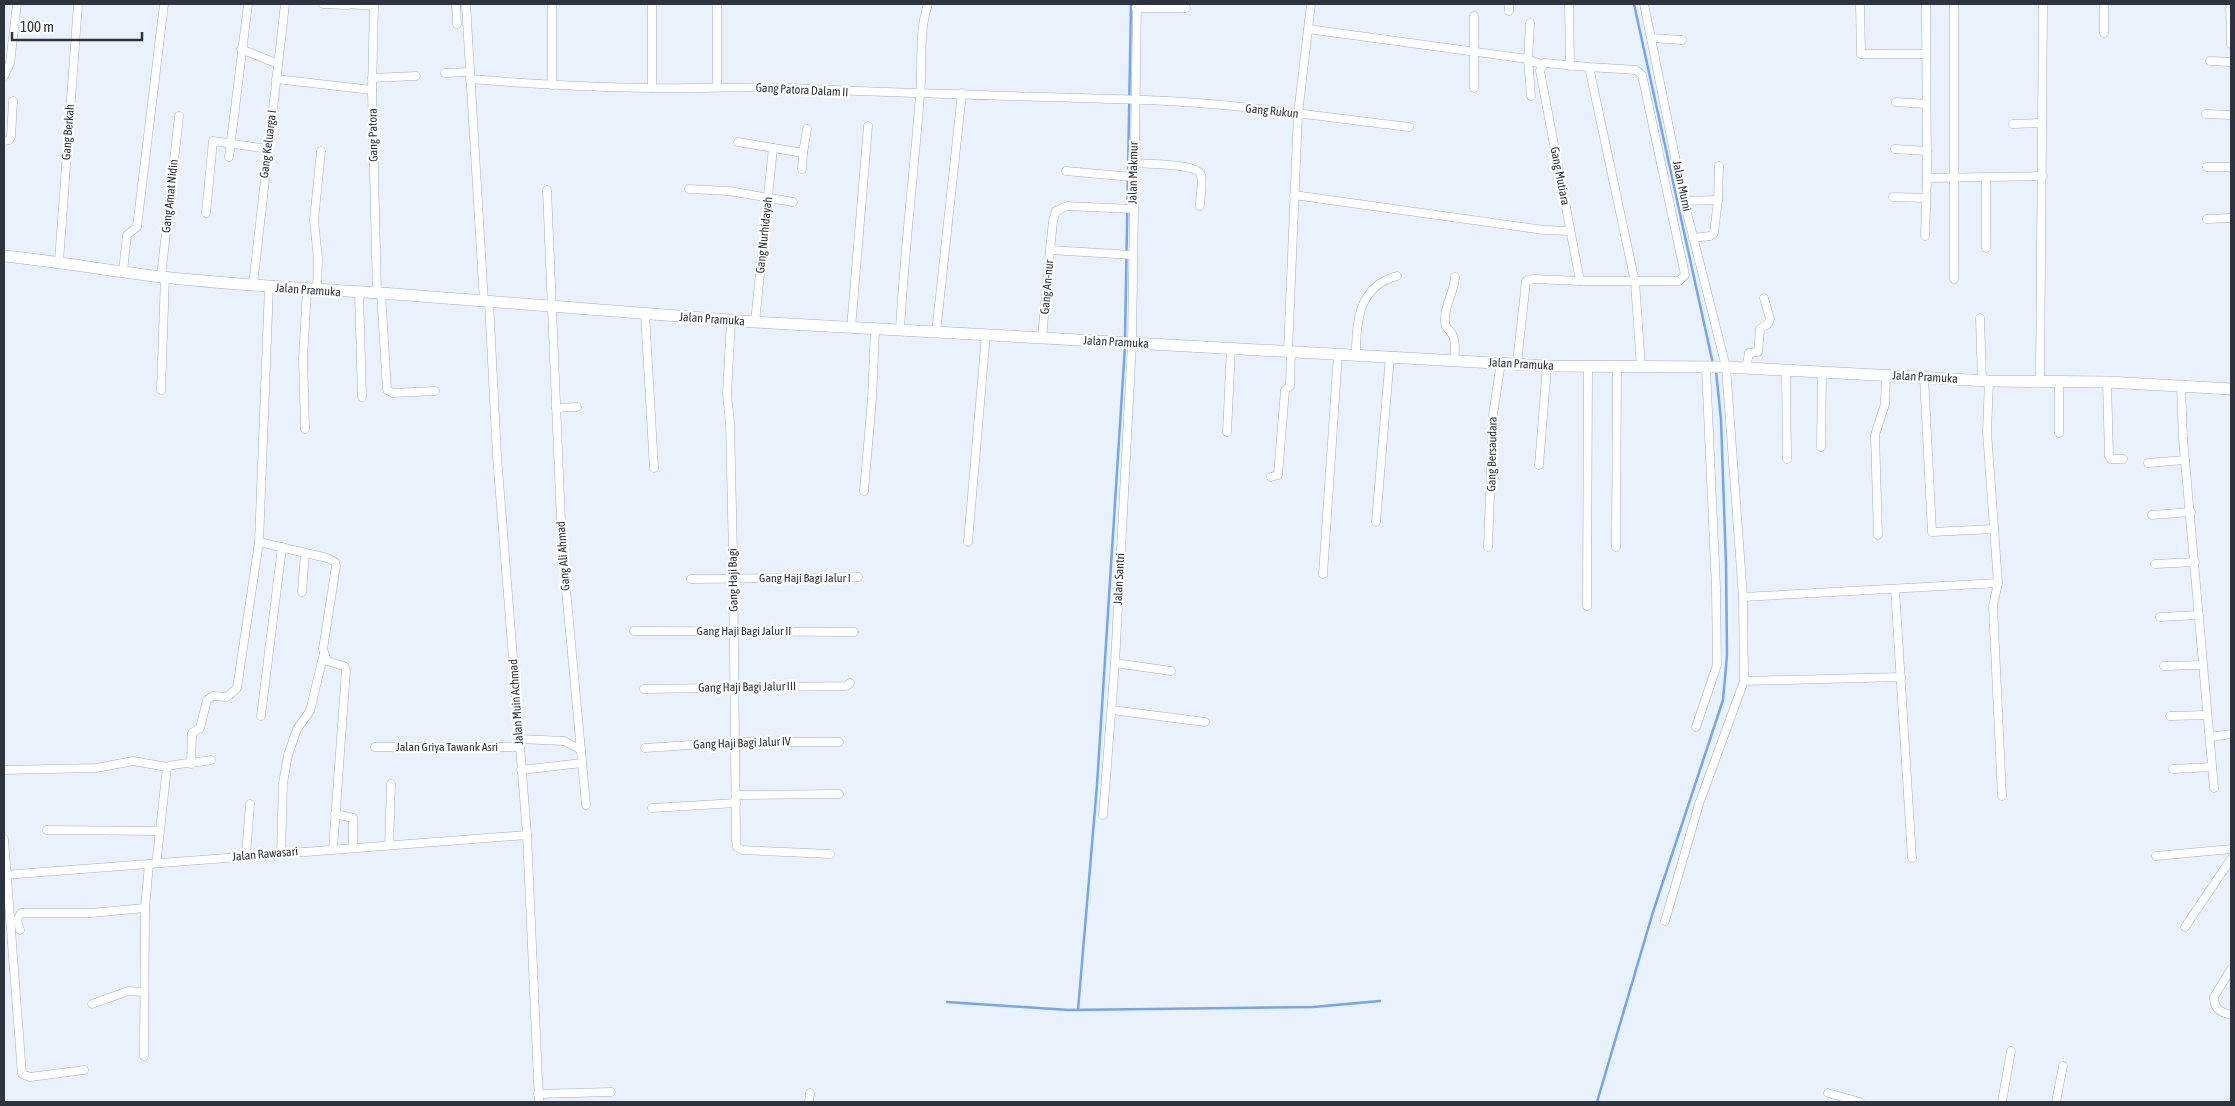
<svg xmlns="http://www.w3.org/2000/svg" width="2235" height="1106" font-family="'Asap Condensed',sans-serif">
  <rect width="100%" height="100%" fill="#e9f1fc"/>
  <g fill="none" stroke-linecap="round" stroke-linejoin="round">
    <!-- stream -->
    <g stroke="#77a5e9" stroke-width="2.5">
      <path d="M1634,4L1713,364"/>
      <path d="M1125,338L1131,4"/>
      <path d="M947,1002L1069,1010L1313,1007L1380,1001"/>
      <path d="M1078,1010L1097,785L1125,346"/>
      <path d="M1597,1102L1653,912L1723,700L1727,655L1726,564L1721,420L1716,371"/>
    </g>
    <defs>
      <g id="street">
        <path d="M323,4L347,5"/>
        <path d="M348,4L374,6L372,90L377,293"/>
        <path d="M456,4L457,24"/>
        <path d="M466,4L484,302"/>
        <path d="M1569,4L1570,66"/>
        <path d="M1644,4L1684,201L1726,367L1743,597L1744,681L1699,804L1665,921"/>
        <path d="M1860,4L1861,54H1925"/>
        <path d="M1926,4L1927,178"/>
        <path d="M2104,4V33"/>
        <path d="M2230,4L2231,44"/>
        <path d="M1136,8H1186"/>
        <path d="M1509,11V4"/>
        <path d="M1530,23L1528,59L1531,96"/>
        <path d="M1308,29L1528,59L1542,65"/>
        <path d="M1652,38L1682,40"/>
        <path d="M241,49L278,64"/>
        <path d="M2210,61L2231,62"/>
        <path d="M1589,67L1544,63L1540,71L1580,281H1679L1685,275L1642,75L1636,70L1589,67L1635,282L1641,367"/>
        <path d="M445,73L469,72"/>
        <path d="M4,76L10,63L17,4"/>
        <path d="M372,78L416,76"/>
        <path d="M276,79L372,90"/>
        <path d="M470,79C530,84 589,87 649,88C696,89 744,86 791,88C909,94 1027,96 1145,100C1233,103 1322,117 1409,127"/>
        <path d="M552,85V4"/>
        <path d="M717,86V4"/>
        <path d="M652,88V4"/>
        <path d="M1474,88V16"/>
        <path d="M1896,102L1926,104"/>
        <path d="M2206,114L2231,115"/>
        <path d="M2013,124L2042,123"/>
        <path d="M4,141L9,140L11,137L13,101"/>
        <path d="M738,142L803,153L807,129"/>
        <path d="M1895,149L1927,151"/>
        <path d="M229,157L248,4"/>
        <path d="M1133,163C1145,164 1197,163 1201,175C1203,183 1200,197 1200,206"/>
        <path d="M2207,167H2231"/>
        <path d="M802,169L803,153"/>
        <path d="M1066,171L1132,177"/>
        <path d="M689,189L729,191L793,202"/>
        <path d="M547,190L562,546L586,805"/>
        <path d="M1294,195L1544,230L1570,231"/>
        <path d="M1893,197L1926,198"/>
        <path d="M1684,201L1718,200L1719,166"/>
        <path d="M206,213L213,141L268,149"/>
        <path d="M2207,219L2231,218"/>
        <path d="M1925,236L1927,178L2043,176"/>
        <path d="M1693,238L1710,236L1714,233L1718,200"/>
        <path d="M1986,248V178"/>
        <path d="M1050,250L1053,221L1056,211L1067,206L1132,209"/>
        <path d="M59,261L78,4"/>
        <path d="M123,271L127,235L137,227L164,4"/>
        <path d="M161,277L179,116"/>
        <path d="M1954,279V4"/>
        <path d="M253,285L285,4"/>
        <path d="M317,291L318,259L314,220L321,151"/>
        <path d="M359,293L362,397"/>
        <path d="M381,293L387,390L393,393L435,391"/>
        <path d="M489,302L497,456L527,835L539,1102"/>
        <path d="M645,314L654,468"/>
        <path d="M1980,318L1982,380"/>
        <path d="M731,320L727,394L730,423L733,555L736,841L737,847L742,850L830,854"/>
        <path d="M755,322L773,148"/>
        <path d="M851,328L868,126"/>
        <path d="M900,331C904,252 914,174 920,95C923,65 918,33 928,4"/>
        <path d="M936,333L962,93"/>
        <path d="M1042,338L1050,250L1132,255"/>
        <path d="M1288,351L1298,114L1311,4"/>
        <path d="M1356,354C1356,321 1359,286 1397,276"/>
        <path d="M1454,360C1455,353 1456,343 1453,336C1450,329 1444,328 1445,319C1445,303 1454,293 1455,277"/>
        <path d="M1517,363L1526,281L1534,279L1580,281"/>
        <path d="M1746,369L1749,353L1758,352L1760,329L1768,324L1770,319L1764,298"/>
        <path d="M1786,372L1787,459"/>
        <path d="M1924,377L1932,532L1994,529"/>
        <path d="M1989,381L1987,432L1998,583L1993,606L2002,796"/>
        <path d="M2040,381L2043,4"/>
        <path d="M2107,382L2109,456L2111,459H2123"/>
        <path d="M2181,387L2183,438L2214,788"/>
        <path d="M161,390L165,277"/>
        <path d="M556,408L577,407"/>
        <path d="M305,429L303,358L307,290"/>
        <path d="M1227,432L1231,348"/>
        <path d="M2059,433V382"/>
        <path d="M1821,447L1822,372"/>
        <path d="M2148,463L2185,460"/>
        <path d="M1539,465L1547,366"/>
        <path d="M1271,477L1278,475L1285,390L1290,386L1291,351"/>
        <path d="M864,491L872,399L875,329"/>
        <path d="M2152,515L2191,512"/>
        <path d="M1376,522L1390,356"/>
        <path d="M1878,535L1875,435L1885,404L1886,375"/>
        <path d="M259,542L327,558L335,562L336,566L323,649L327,661L344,666L346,670L333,849"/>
        <path d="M968,542L986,334"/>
        <path d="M1488,547L1493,415L1501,362"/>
        <path d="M1616,547L1617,366"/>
        <path d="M2155,564L2195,562"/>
        <path d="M1323,574L1338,354"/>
        <path d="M691,579L858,577"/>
        <path d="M1895,589L1912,858"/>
        <path d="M302,592L305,553"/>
        <path d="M1743,597L1998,583"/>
        <path d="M1587,606L1588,365"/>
        <path d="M2160,617L2199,615"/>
        <path d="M634,631L854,632"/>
        <path d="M1115,663L1171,671"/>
        <path d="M2164,666L2203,665"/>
        <path d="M1744,681L1901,677"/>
        <path d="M644,689L846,686L850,683"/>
        <path d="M1112,710L1205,722"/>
        <path d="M261,716L282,547"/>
        <path d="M2170,716L2207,715"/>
        <path d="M1696,727L1717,665L1716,588L1706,368"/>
        <path d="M2210,737L2231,734"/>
        <path d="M519,739L564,741L581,750"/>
        <path d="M375,747H519"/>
        <path d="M645,748L735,742H839"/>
        <path d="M191,764L192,733L200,728L207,700L213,696L227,697L237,688L259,542L269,287"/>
        <path d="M2173,769L2212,767"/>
        <path d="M4,770L96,768L133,761L167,767"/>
        <path d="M521,770L582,763"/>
        <path d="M736,795L839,794"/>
        <path d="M652,808L736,803"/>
        <path d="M335,814L353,818V847"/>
        <path d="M1103,815L1115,663L1132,343L1137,4"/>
        <path d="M47,830L159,831"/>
        <path d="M4,839L22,1074L30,1077L84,1070"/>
        <path d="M389,845L391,784"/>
        <path d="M281,853L283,783L288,755L297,729L310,711L324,653"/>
        <path d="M246,855L250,804"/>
        <path d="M2156,856L2231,849"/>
        <path d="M157,857L167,767C171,764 202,762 211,760"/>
        <path d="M4,875L527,835"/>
        <path d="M2185,927L2231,859"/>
        <path d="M20,930L17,920L21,913H91L145,908"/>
        <path d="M2231,969L2214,997C2214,1010 2221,1012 2231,1015"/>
        <path d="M92,1004L128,991L144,992"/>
        <path d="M144,1056L145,908L149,864"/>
        <path d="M1828,1093L1860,1102"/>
        <path d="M538,1094L611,1092"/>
        <path d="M809,1102L810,1093"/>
        <path d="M2002,1102L2011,1051"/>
        <path d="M2056,1102L2063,1066"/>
      </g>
      <path id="secondary" d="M4,256C57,261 109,271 162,277C235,285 308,289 381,293L755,322L1547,366L1726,367L1989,381L2107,382L2231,389"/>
    </defs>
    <!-- street casing -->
    <use href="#street" stroke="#9eb0ca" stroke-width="9"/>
    <!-- secondary casing -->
    <use href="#secondary" stroke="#9eb0ca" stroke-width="12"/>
    <!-- street -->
    <use href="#street" stroke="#fff" stroke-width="8"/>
    <!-- secondary -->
    <use href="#secondary" stroke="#fff" stroke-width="11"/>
  </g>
  <g text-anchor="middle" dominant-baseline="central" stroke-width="5" stroke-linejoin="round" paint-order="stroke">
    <!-- street labels -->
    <g font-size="12" fill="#2d343f" stroke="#fdfdfd">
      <text transform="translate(802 90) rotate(3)">Gang Patora Dalam II</text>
      <text transform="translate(1272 111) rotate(6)">Gang Rukun</text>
      <text transform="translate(68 132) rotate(-86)">Gang Berkah</text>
      <text transform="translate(373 135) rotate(-91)">Gang Patora</text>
      <text transform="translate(268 144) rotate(-83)">Gang Keluarga I</text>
      <text transform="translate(1133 173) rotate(-89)">Jalan Makmur</text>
      <text transform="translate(1560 176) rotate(79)">Gang Mutiara</text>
      <text transform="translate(1682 186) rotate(78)">Jalan Murni</text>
      <text transform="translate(170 196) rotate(-84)">Gang Amat Nidin</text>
      <text transform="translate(764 235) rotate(-84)">Gang Nurhidayah</text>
      <text transform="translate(1047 287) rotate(-85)">Gang An-nur</text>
      <text transform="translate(308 290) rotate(4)">Jalan Pramuka</text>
      <text transform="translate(712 319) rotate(4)">Jalan Pramuka</text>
      <text transform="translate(1116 342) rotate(3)">Jalan Pramuka</text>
      <text transform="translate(1521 364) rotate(3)">Jalan Pramuka</text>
      <text transform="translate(1925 377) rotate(3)">Jalan Pramuka</text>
      <text transform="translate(1492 454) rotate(-89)">Gang Bersaudara</text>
      <text transform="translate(563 556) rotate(-94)">Gang Ali Ahmad</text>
      <text x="805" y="578">Gang Haji Bagi Jalur I</text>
      <text transform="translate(1119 579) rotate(-87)">Jalan Santri</text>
      <text transform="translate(733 580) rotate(-91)">Gang Haji Bagi</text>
      <text x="744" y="631">Gang Haji Bagi Jalur II</text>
      <text transform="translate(747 687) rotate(-1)">Gang Haji Bagi Jalur III</text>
      <text transform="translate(516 702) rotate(-94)">Jalan Muin Achmad</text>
      <text transform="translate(742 743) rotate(-2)">Gang Haji Bagi Jalur IV</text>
      <text x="447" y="747">Jalan Griya Tawank Asri</text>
      <text transform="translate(265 854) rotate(-5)">Jalan Rawasari</text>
    </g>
  </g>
  <!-- border -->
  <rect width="2235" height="1106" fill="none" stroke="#2d343f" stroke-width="10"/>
  <!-- scale -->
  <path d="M12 32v8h130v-8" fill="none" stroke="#2d343f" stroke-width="2.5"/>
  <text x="20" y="32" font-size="15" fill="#2d343f" stroke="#fdfdfd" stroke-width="4" paint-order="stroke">100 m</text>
</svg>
